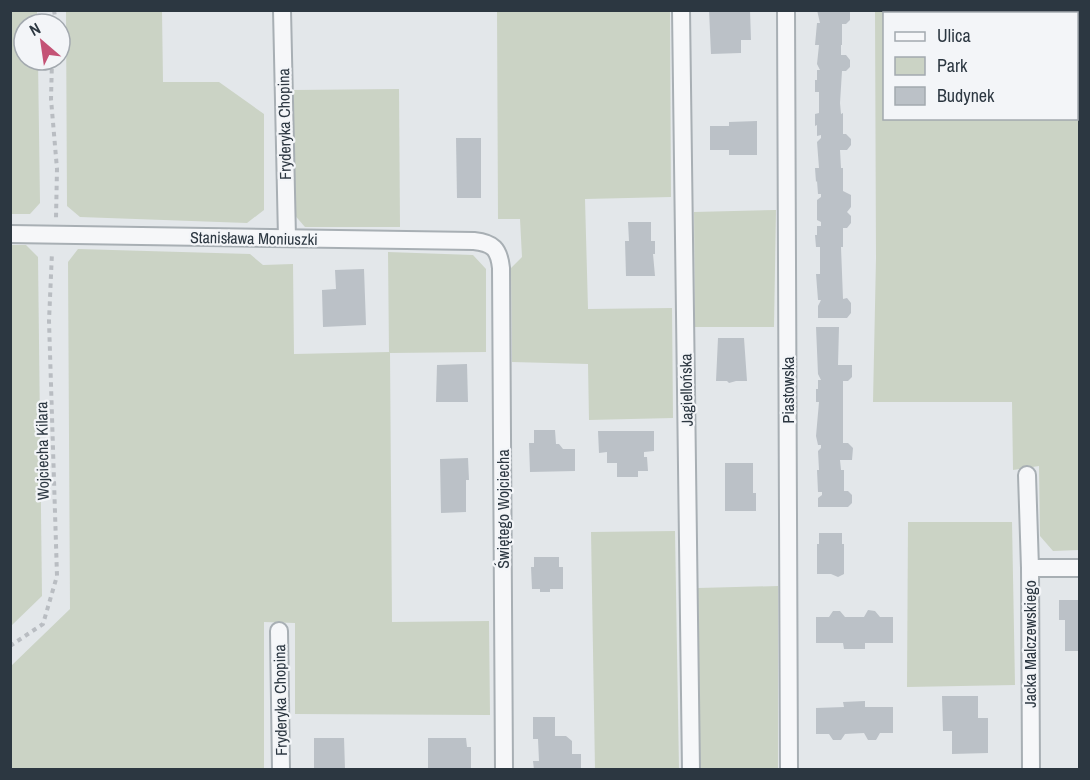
<svg xmlns="http://www.w3.org/2000/svg" width="1090" height="780" font-family="'Archivo Narrow',sans-serif">
  <rect width="100%" height="100%" fill="#e3e7ea"/>
  <!-- green -->
  <g fill="#cbd3c5">
    <path d="M11,10L37,11V24H24V60H38L40,203L30,214H11Z"/>
    <path d="M1039,10L1064,13L884,14V118H1076L1077,15H1079V550L1053,551L1040,536L1039,466L1013,470L1012,402H873L876,258L875,11Z"/>
    <path d="M66,11H162L163,82H219L264,114V210L247,223L80,217L67,206Z"/>
    <path d="M497,11H670L671,197L585,199L588,309L672,308L673,418L589,420L588,364L512,362L511,268L522,257L520,219H498Z"/>
    <path d="M399,89L400,227H305L292,212L293,90Z"/>
    <path d="M776,210L774,327H695L694,212Z"/>
    <path d="M11,245H26L38,257L42,596L11,626Z"/>
    <path d="M78,249L250,254L263,265L293,264L294,354L389,352L388,252L473,255L486,269V352L390,353L392,622L489,621L490,715L295,714V623L264,622V769H11V666L70,609L68,262Z"/>
    <path d="M908,522H1012L1015,685L907,687Z"/>
    <path d="M675,531L679,769H595L591,532Z"/>
    <path d="M778,586V769H700L698,588Z"/>
  </g>
  <!-- building -->
  <g fill="#bbc1c7">
    <path d="M709,10H750L751,40H741V53L711,54Z"/>
    <path d="M817,10H848L850,12V20L846,24H842V45H841V55H846L850,60V67L846,71H842L840,103L841,114L843,113V134H846L851,139V145L847,150H840L841,168H843V191L851,195V207L847,212L851,216V223L847,228H843V247H841L843,299L847,298L851,303V313L847,318H818V306L821,300H818L816,274H820V247H816L815,235H817V226H821V222L817,220V200L821,197V194H818L817,181L816,182L815,168H819L817,142L821,138V135L817,136V125L815,126V114L819,113V92H815V80H817V70H820L817,64L819,45H815L817,23H820Z"/>
    <path d="M757,121V155H729V150H710V126H729V122Z"/>
    <path d="M456,138H481V198H457Z"/>
    <path d="M628,222H651V241H655V254H653L655,276H626L625,241H629Z"/>
    <path d="M364,269L366,325L323,327L322,290L336,289L335,270Z"/>
    <path d="M816,327H839L838,365H852V377L848,381H843V443H848L853,448L852,460H840L841,470H844V491H848L852,495V503L848,507H818V498L822,495V492H818L817,470H819L818,451L821,448V445H818L816,436L819,402H816V389H818V380H821L818,374Z"/>
    <path d="M718,338H744L747,381H736L729,383L727,381H716Z"/>
    <path d="M467,364L468,402H436L437,365Z"/>
    <path d="M534,430H555L556,444H559L563,449H575V471L530,472L529,443H534Z"/>
    <path d="M598,431H654V451L644,452V457H647L648,471H638V477H617V463H607V452L599,453Z"/>
    <path d="M468,458L469,480H466V512L441,513L440,459Z"/>
    <path d="M725,463H753V493H756V511H725Z"/>
    <path d="M819,533H842V544H844V574L838,577L831,574H817V544H819Z"/>
    <path d="M534,557H559V567H563V589H550V592H540V589H532L531,567H534Z"/>
    <path d="M1059,600H1080V651H1065V620H1059Z"/>
    <path d="M868,610L875,611L880,617H893V643H865V649H844L843,643H816V617H829L833,611H840L845,617H864Z"/>
    <path d="M942,696H978V718H988V753L952,754V731H943Z"/>
    <path d="M865,701V707H893V733H880L876,740H868L864,733L845,734L841,740H833L829,734H816V708L844,707L843,702Z"/>
    <path d="M533,717H555V736H566L572,741V754H581V770H534L533,761H539L538,739H533Z"/>
    <path d="M314,738H344L345,770H314Z"/>
    <path d="M428,738H466L467,747H471V770H428Z"/>
  </g>
  <g fill="none" stroke-linecap="round" stroke-linejoin="round">
    <defs>
      <g id="minor">
        <path d="M282,10L287,238"/>
        <path d="M681,10L691,770"/>
        <path d="M786,10L789,770"/>
        <path d="M10,234L474,241C493,243 499,249 501,268L504,770"/>
        <path d="M1027,475L1030,568L1031,770"/>
        <path d="M1030,568H1080"/>
        <path d="M279,631L281,770"/>
      </g>
    </defs>
    <!-- minor casing -->
    <use href="#minor" stroke="#a8afb4" stroke-width="20"/>
    <!-- path -->
    <g stroke="#b9bdc2" stroke-width="4" stroke-dasharray="4.5 4.5" stroke-linecap="butt">
      <path d="M54,10L56,24"/>
      <path d="M52,60L51,99L57,169L56,218"/>
      <path d="M10,646L43,624L57,576L49,321L52,252"/>
    </g>
    <!-- minor -->
    <use href="#minor" stroke="#f6f7f9" stroke-width="16"/>
  </g>
  <g text-anchor="middle" dominant-baseline="central" stroke-width="4.5" stroke-linejoin="round" paint-order="stroke">
    <!-- street labels -->
    <g font-size="16" fill="#2c3741" stroke="#f3f5f8">
      <text transform="translate(284 124) rotate(-91)">Fryderyka Chopina</text>
      <text transform="translate(254 238) rotate(1)">Stanisława Moniuszki</text>
      <text transform="translate(686 390) rotate(-91)">Jagiellońska</text>
      <text transform="translate(788 390) rotate(-90)">Piastowska</text>
      <text transform="translate(42 451) rotate(-91)">Wojciecha Kilara</text>
      <text transform="translate(503 509) rotate(-90)">Świętego Wojciecha</text>
      <text transform="translate(1030 644) rotate(-90)">Jacka Malczewskiego</text>
      <text transform="translate(280 700) rotate(-91)">Fryderyka Chopina</text>
    </g>
  </g>
  <!-- border -->
  <rect width="1090" height="780" fill="none" stroke="#2c3741" stroke-width="24"/>
  <!-- legend -->
  <rect x="883" y="12" width="195" height="108" fill="#f3f5f8" stroke="#a3a9af" stroke-width="1.5"/>
  <rect x="895" y="32" width="30" height="9" fill="#f6f7f9" stroke="#a3a9af" stroke-width="1.5"/>
  <text x="937" y="42" font-size="18" fill="#2c3741">Ulica</text>
  <rect x="895" y="57" width="30" height="18" fill="#cbd3c5" stroke="#a3a9af" stroke-width="1.5"/>
  <text x="937" y="72" font-size="18" fill="#2c3741">Park</text>
  <rect x="895" y="87" width="30" height="18" fill="#bbc1c7" stroke="#a3a9af" stroke-width="1.5"/>
  <text x="937" y="102" font-size="18" fill="#2c3741">Budynek</text>
  <!-- north arrow -->
  <g transform="translate(42 42) rotate(331)"><circle r="28" fill="#f3f5f8" stroke="#a3a9af" stroke-width="1.5"/>
  <path d="M0-4.5L10 22L0 15L-10 22Z" fill="#c45376"/>
  <text y="-9" font-size="16" font-weight="bold" text-anchor="middle" fill="#2c3741">N</text>
  </g>
</svg>
